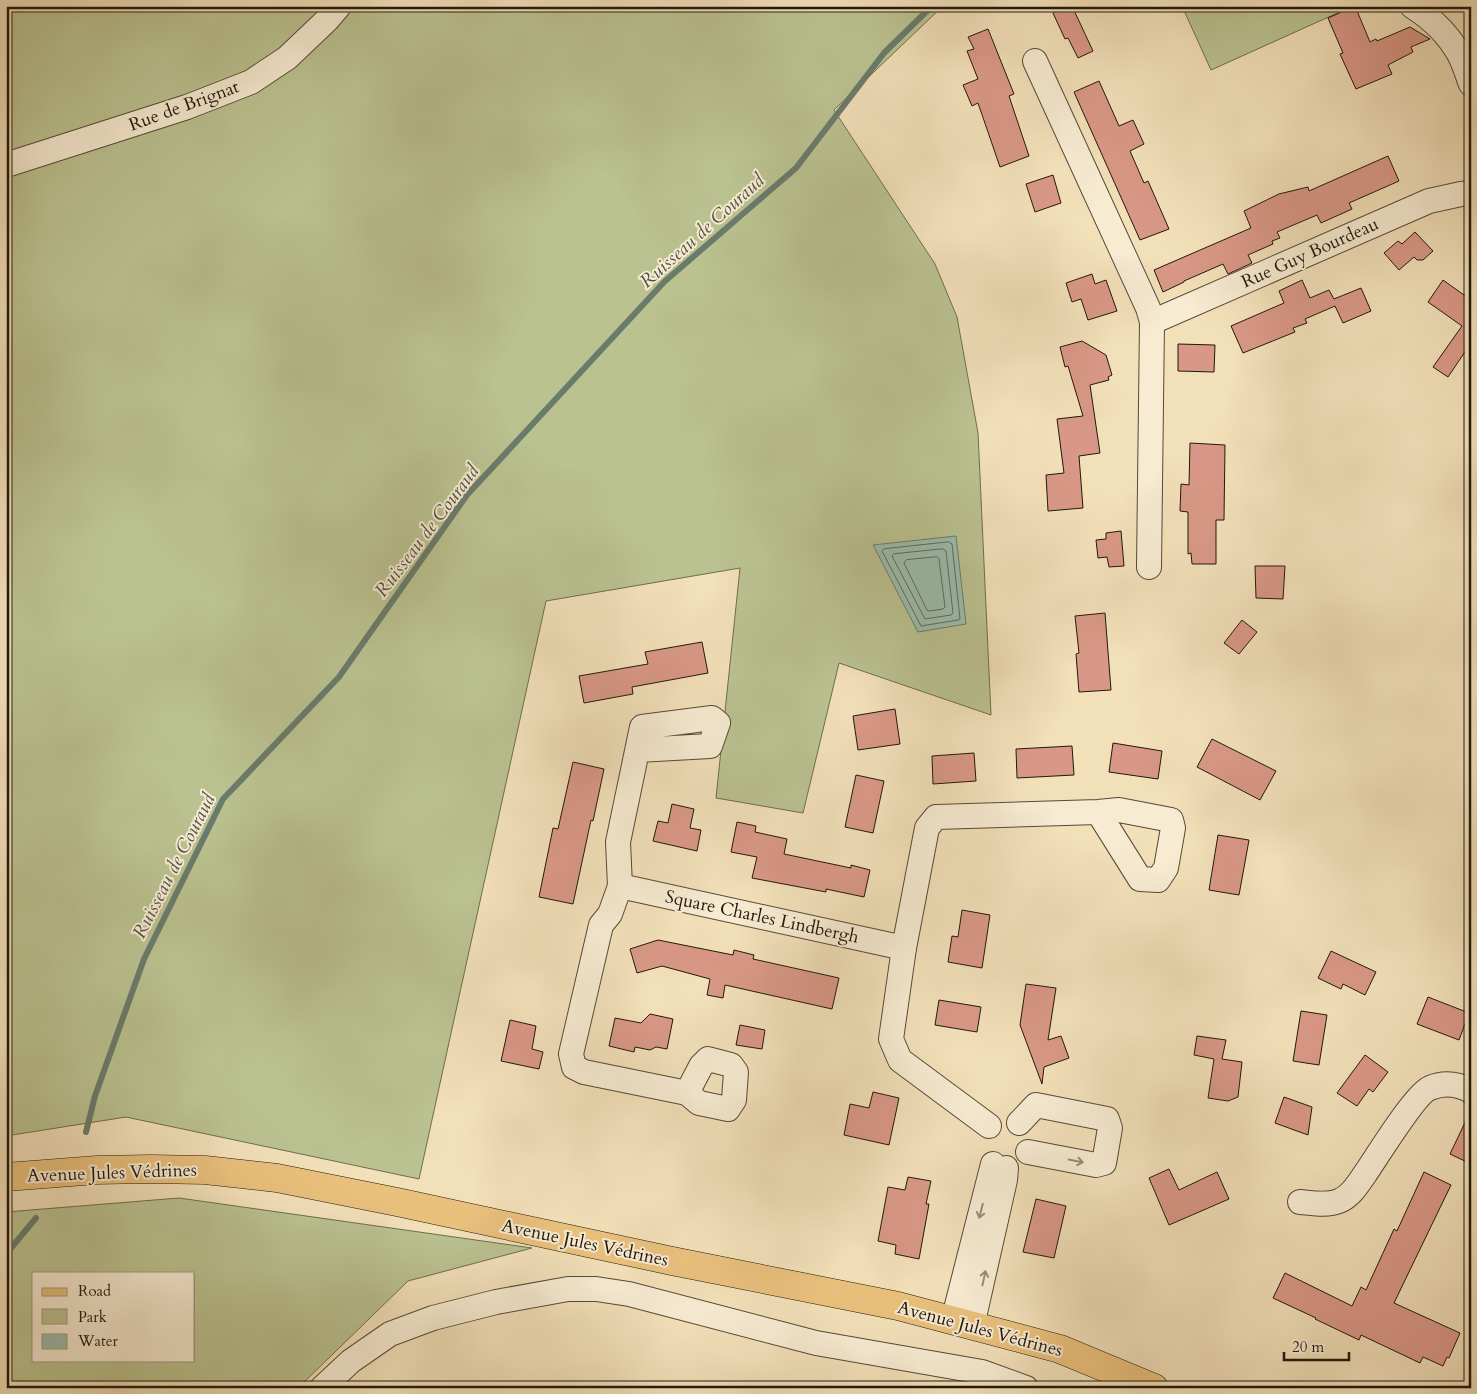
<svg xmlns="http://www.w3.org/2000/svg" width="1477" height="1394" font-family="Cardo,serif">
  <rect width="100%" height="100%" fill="#f2e0b9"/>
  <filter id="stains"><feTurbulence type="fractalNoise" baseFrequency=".004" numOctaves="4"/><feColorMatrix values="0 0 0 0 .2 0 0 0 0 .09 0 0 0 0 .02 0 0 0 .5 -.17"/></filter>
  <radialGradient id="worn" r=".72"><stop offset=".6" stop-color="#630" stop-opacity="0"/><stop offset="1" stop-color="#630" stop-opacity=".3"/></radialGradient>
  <!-- green -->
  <g fill="#bac290" stroke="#6e6d4e" fill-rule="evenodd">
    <path d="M6,6H943L834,110L935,264L957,317L978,433L991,715L839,663L803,813L716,798L740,568L546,601L419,1179L126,1117L6,1136Z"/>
    <path d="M1182,6H1353L1211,70Z"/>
    <path d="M179,1198L532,1248L408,1281L298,1388H6V1212ZM34,1273H194V1360H34Z"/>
  </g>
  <!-- water -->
  <path fill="#9bbdac" stroke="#6a7b6c" d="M956,536L966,624L918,632L873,545Z"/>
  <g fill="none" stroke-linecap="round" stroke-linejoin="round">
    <!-- shore -->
    <g stroke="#5e6a5c" stroke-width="1">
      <path d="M949,542L952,544L960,619L958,620L921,626L882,551L884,549Z"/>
      <path d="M943,549L946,551L953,613L951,615L925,619L892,556L894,554Z"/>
      <path d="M937,557L939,559L945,607L943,609L929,611L927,610L904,563L906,560Z"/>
    </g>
    <!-- stream -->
    <g stroke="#6a7b6c" stroke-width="6">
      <path d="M86,1132L95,1096L144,959L223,799L339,677L467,495L664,282L796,168L884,53L932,6"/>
      <path d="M6,1254L36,1218"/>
    </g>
  </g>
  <!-- building -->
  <g fill="#d99887" stroke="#21180d">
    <path d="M1067,6H1072L1093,51L1078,58L1068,38L1065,39L1053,13Z"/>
    <path d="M1355,6L1370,42L1376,39L1377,41L1410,27L1430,39L1411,47L1413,52L1388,65L1392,74L1356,89L1340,54L1343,53L1328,18Z"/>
    <path d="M988,29L1014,94L1009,96L1029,156L1000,167L978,103L972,106L963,85L978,79L967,51L974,49L968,37Z"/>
    <path d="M1099,81L1119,126L1133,120L1144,144L1130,151L1144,183L1148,181L1169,229L1140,240L1074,92Z"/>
    <path d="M1388,156L1399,181L1349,203L1352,209L1321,223L1317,215L1277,232L1280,238L1272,241L1273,244L1248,255L1252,263L1228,274L1223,264L1184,281V282L1163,292L1154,270L1251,228L1244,211L1279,194L1308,187L1309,191Z"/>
    <path d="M1053,175L1061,203L1035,212L1026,184Z"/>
    <path d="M1415,232L1433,251L1423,260H1417L1414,257L1399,270L1384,253L1398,241L1402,244Z"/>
    <path d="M1092,274L1095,284L1106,280L1117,311L1088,320L1081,299L1072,302L1066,283Z"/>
    <path d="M1302,280L1310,298L1329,290L1334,299L1361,288L1371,311L1343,323L1335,306L1305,319L1307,323L1293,328L1295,332L1243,353L1231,326L1284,303L1279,291Z"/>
    <path d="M1443,280L1471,300V343L1448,377L1433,367L1462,326L1428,302Z"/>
    <path d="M1082,341L1106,355L1112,375L1108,377L1109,380L1090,385L1100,453L1079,456L1083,508L1048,511L1046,475L1064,473L1057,419L1083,416L1068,366L1065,367L1060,347Z"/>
    <path d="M1178,344L1215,345L1214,372L1178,371Z"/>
    <path d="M1190,443L1225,445L1224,520H1216V564H1192L1191,553L1188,554V512L1180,511L1181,484L1189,485Z"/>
    <path d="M1121,531L1124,566L1109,567L1107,557L1098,558L1096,540L1106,539V533Z"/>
    <path d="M1255,566H1285L1283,599L1256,598Z"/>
    <path d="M1105,613L1111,690L1079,692L1076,654L1079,653L1075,616Z"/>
    <path d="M1242,620L1257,632L1239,654L1224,643Z"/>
    <path d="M702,642L708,673L632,687L633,694L584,703L579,676L648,664L645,652Z"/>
    <path d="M895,709L900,744L858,750L853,716Z"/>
    <path d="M1212,739L1276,771L1260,800L1197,767Z"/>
    <path d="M1113,743L1162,751L1158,779L1109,772Z"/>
    <path d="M1072,746L1074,775L1017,778L1016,749Z"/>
    <path d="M974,753L976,781L933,784L932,756Z"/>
    <path d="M573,762L604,769L593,821L591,820L573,904L539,897L553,828L558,829Z"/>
    <path d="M856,775L884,781L873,833L845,827Z"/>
    <path d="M672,804L694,809L690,828L701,830L697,851L653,841L658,821L668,823Z"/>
    <path d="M737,822L756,826L755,832L787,839L784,854L851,868V865L870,870L864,897L826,889V892L752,878L757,857L731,852Z"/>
    <path d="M1218,835L1249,840L1239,895L1209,890Z"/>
    <path d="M962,910L990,915L982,968L948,962L952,936L958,937Z"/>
    <path d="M658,940L733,955L734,950L754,955L753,959L839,978L832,1009L725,985L723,998L707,995L710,979L662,966L637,973L630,949Z"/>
    <path d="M1331,951L1376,972L1365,995L1343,984L1341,989L1318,978Z"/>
    <path d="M1026,984L1056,988L1048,1040L1061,1036L1069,1058L1044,1067L1042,1084L1020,1025Z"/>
    <path d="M1428,997L1469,1013L1459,1040L1417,1024Z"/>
    <path d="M939,1000L981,1007L977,1032L935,1025Z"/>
    <path d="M1301,1011L1327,1015L1319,1065L1293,1061Z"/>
    <path d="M650,1014L673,1019L667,1049L656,1047L650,1050L635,1047L634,1052L609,1046L615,1018L641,1023Z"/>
    <path d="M510,1020L536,1026L532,1049L543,1052L539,1069L501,1061Z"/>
    <path d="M740,1025L765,1030L762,1049L736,1045Z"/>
    <path d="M1197,1036L1226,1040L1222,1059L1242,1062L1238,1097L1228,1101L1208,1098L1214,1059L1194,1055Z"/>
    <path d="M1365,1055L1388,1072L1373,1092L1369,1089L1357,1106L1337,1093Z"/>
    <path d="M873,1092L899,1098L889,1145L844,1135L850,1104L869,1108Z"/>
    <path d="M1284,1097L1312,1107L1308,1135L1275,1123Z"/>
    <path d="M1471,1110V1164L1450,1154Z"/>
    <path d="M1169,1169L1179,1190L1217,1172L1229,1199L1169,1225L1149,1178Z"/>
    <path d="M1424,1172L1451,1185L1394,1303L1460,1333L1449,1358L1447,1357L1443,1366L1423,1357L1420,1363L1361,1335L1359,1340L1315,1319L1316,1318L1273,1298L1285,1273L1352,1306L1361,1287L1366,1290L1394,1229L1397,1231Z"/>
    <path d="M908,1177L931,1181L926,1204H929L919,1259L895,1254L896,1245L878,1241L888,1187L905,1190Z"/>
    <path d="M1036,1199L1066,1206L1054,1258L1023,1252Z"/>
  </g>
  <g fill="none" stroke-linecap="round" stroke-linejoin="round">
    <defs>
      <g id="minor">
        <path d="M1412,6C1431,18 1448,34 1459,54C1464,63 1467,74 1471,84"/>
        <path d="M1035,61L1148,308L1152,322L1149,567"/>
        <path d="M6,165L187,107L251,82L287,58L327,20L339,6"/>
        <path d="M1152,322L1429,201L1461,194L1471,193"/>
        <path d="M620,886L618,842L642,727L712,718L718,723L710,746L638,750"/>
        <path d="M687,1093L701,1066L708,1059L731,1065L736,1072L734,1100L728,1109L699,1103L687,1093L584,1072L574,1067L571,1054L601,925L610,914L620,886L904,948"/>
        <path d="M1019,1123L1036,1105L1107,1119L1110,1128L1104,1163L1096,1165L1028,1152"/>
        <path d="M989,1126L900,1060L891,1039L904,948L927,828L936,817L1098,812L1119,810L1171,820L1173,828L1166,868L1158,880L1140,879L1098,812"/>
        <path d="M1300,1202C1312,1203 1327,1206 1339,1201C1351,1196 1358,1184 1365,1174C1376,1158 1416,1093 1430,1088C1444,1082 1458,1084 1471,1091"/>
        <path d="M953,1321L993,1164"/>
        <path d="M972,1326L1005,1180L1006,1168"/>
        <path d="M322,1388L351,1361L390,1334L433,1318L496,1302L568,1289H596L629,1294L816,1343L982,1372L1026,1388"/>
      </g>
      <path id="major" d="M6,1177L97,1170L150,1169L205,1170L277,1178L397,1202L672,1261L898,1306L1060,1349L1154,1388"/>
    </defs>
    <!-- minor casing -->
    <use href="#minor" stroke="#554a38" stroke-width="26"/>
    <!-- major casing -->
    <use href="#major" stroke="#21180d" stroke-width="29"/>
    <!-- minor -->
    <use href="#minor" stroke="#f7ebd2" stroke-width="24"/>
    <!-- major -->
    <use href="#major" stroke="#e9c07c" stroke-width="28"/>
  </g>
  <!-- one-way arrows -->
  <defs><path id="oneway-shaft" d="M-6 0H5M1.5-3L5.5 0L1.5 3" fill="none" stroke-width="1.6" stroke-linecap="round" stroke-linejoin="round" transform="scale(1.25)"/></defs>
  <g stroke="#978c79">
    <use href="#oneway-shaft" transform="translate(1076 1161) rotate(11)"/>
    <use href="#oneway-shaft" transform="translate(981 1211) rotate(104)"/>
    <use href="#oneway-shaft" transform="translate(984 1278) rotate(-78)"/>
  </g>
  <g text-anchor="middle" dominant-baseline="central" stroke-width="4" stroke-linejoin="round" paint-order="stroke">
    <!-- street labels -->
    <g font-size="18" fill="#21180d" stroke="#f7ebd2">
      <text transform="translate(184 106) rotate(-20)">Rue de Brignat</text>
      <text transform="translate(1310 253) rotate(-24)">Rue Guy Bourdeau</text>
      <text transform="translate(762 917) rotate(12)">Square Charles Lindbergh</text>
      <text transform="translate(112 1173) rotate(-2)">Avenue Jules Védrines</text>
      <text transform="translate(585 1243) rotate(12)">Avenue Jules Védrines</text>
      <text transform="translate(980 1329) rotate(15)">Avenue Jules Védrines</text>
    </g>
    <!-- water labels -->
    <g font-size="19" font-style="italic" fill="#4c5245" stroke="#f7ebd2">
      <text transform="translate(702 231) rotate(-42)">Ruisseau de Couraud</text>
      <text transform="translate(427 531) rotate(-53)">Ruisseau de Couraud</text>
      <text transform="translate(174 866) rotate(-63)">Ruisseau de Couraud</text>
    </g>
  </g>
  <!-- margin -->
  <rect width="1477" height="1394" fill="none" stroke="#f2e0b9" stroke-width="25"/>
  <rect x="8" y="8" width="1462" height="1379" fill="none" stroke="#21180d" stroke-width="2.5"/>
  <rect x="12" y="12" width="1452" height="1369" fill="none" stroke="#21180d"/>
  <!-- legend -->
  <rect x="32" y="1272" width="162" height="90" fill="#f7ebd2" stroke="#a19783"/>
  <rect x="42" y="1288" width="25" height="8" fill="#e9c07c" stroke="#a19783"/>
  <text x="78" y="1296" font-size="15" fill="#21180d">Road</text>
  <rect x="42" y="1309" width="25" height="15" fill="#bac290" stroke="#a19783"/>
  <text x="78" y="1322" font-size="15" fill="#21180d">Park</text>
  <rect x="42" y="1334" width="25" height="15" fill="#9bbdac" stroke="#a19783"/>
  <text x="78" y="1346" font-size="15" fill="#21180d">Water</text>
  <!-- scale -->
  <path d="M1284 1352v8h65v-8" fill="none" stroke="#21180d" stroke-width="2.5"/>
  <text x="1292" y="1352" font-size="15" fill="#21180d" stroke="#f7ebd2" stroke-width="4" paint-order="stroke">20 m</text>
  <rect width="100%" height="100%" filter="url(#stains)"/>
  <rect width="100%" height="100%" fill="url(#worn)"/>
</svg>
